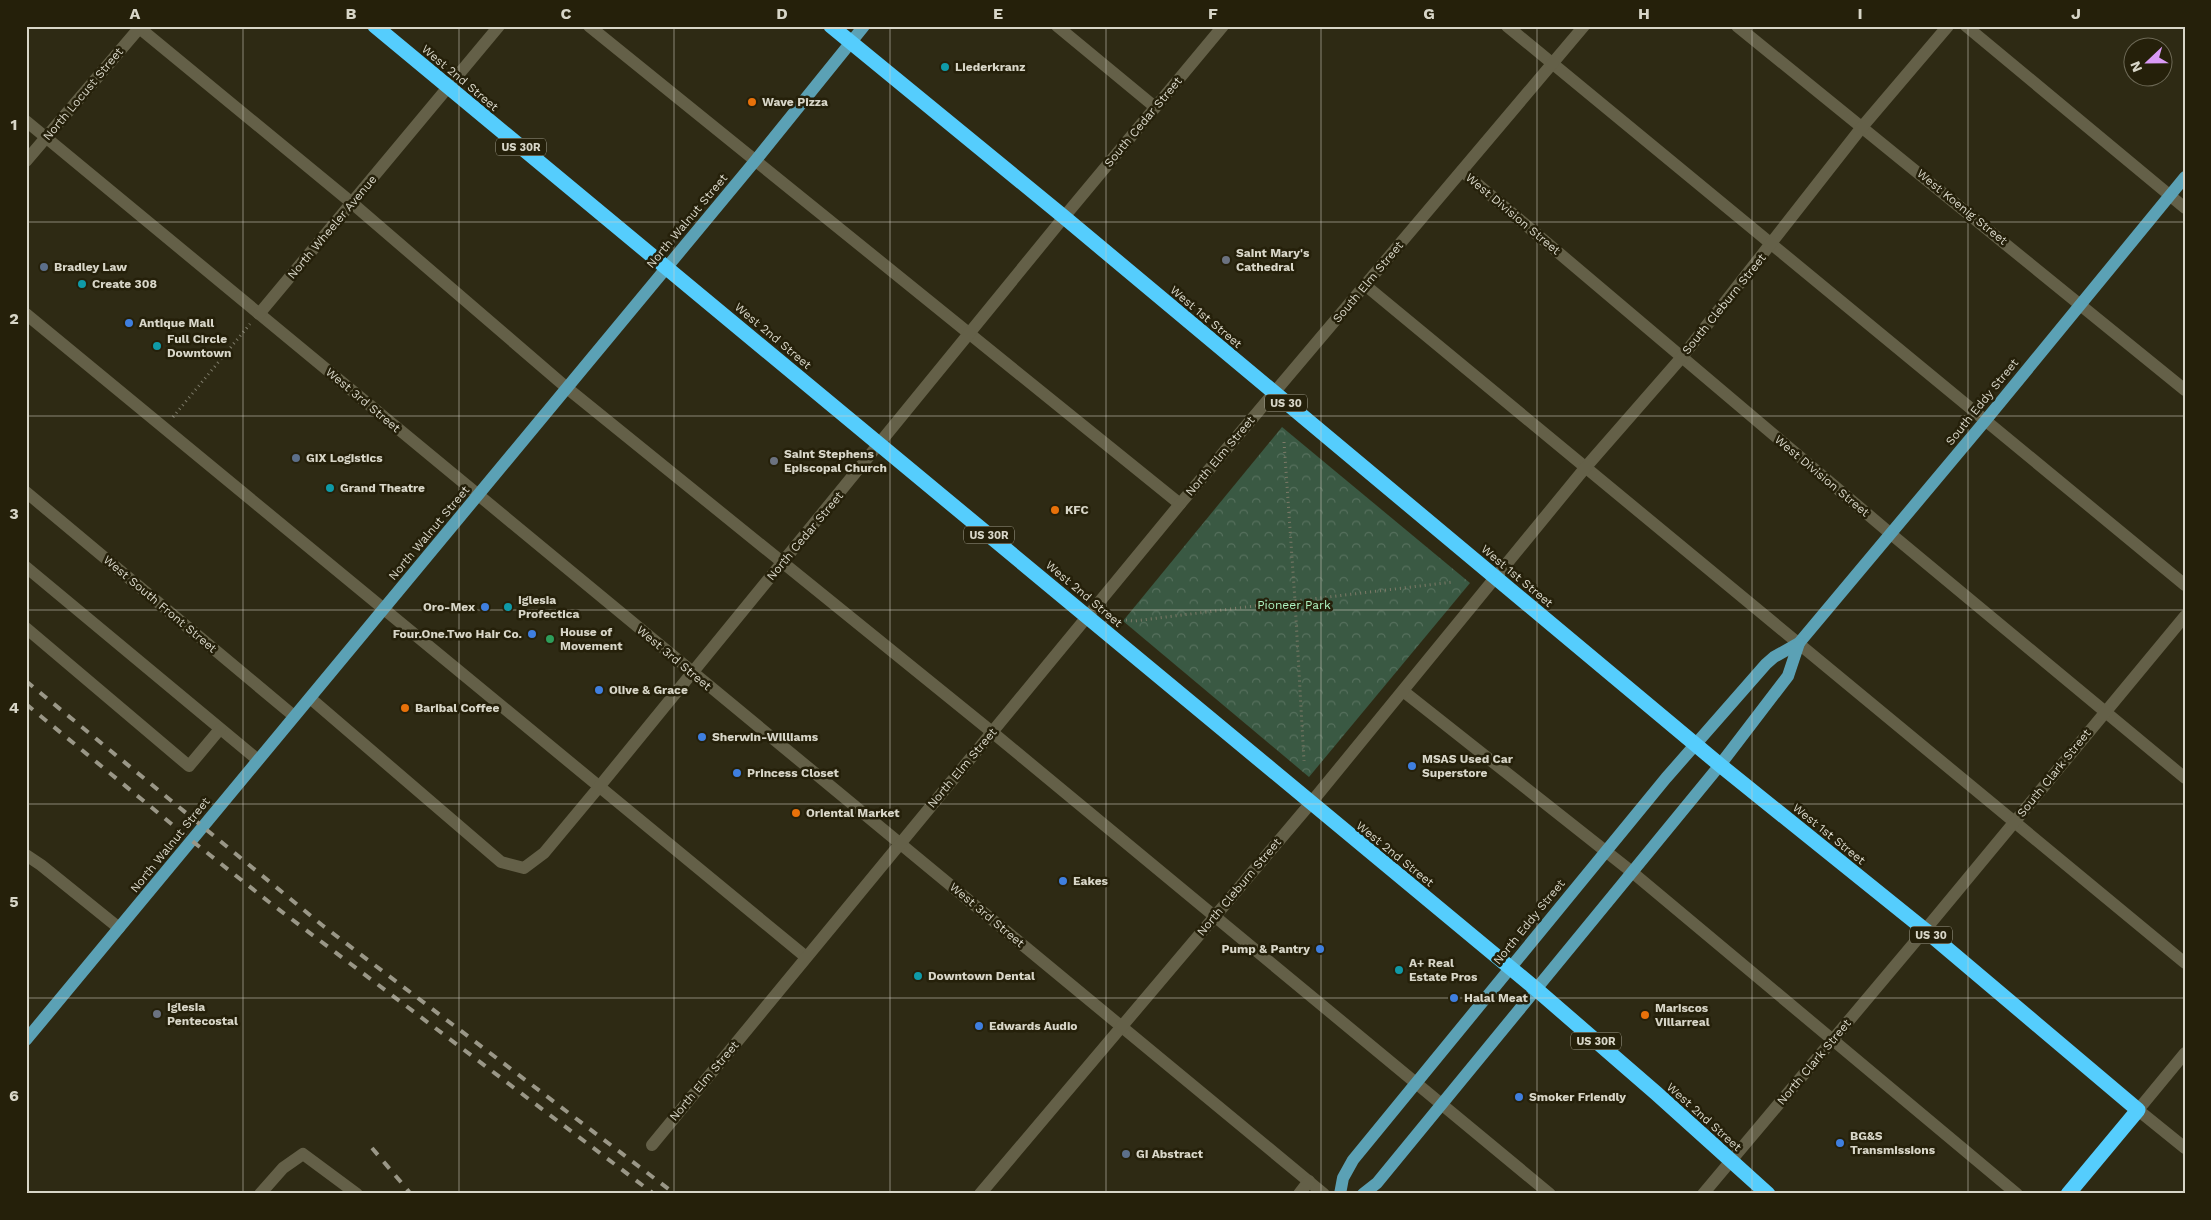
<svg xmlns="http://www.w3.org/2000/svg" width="2211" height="1220" font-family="'Work Sans',sans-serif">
  <defs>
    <pattern id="forest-crowns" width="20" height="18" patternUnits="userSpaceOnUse" patternTransform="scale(1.25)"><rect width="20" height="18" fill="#3a5943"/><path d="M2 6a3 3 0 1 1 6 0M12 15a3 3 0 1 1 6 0" fill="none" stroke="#56705d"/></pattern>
  </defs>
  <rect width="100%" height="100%" fill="#2e2a14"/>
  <!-- forest -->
  <path fill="url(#forest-crowns)" d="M1282,427L1470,583L1309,777L1123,621Z"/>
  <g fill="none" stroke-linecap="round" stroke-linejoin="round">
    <!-- path -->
    <g stroke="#7d7a68" stroke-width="3" stroke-dasharray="1 4" stroke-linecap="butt">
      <path d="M173,417L250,324"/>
      <path d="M1284,442L1295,601L1453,582"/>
      <path d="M1116,619L1134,621L1295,601L1304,761"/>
    </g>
    <!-- minor -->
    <g stroke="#646048" stroke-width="12">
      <path d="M137,26L352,203L567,388L992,732L1550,1194"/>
      <path d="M589,26L1180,504"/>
      <path d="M1057,26L1155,107"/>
      <path d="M1507,26L2185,585"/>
      <path d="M1737,26L2185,390"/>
      <path d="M1966,26L2185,208"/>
      <path d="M26,121L1324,1194"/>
      <path d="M26,161L141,26"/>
      <path d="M1462,171L1891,534L2185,778"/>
      <path d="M1365,285L2185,963"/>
      <path d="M26,314L806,957"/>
      <path d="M259,314L499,26"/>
      <path d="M26,492L294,716"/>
      <path d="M26,567L258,760"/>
      <path d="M26,628L189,766L220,729"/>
      <path d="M1403,691L1632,872L2017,1194"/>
      <path d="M310,698L501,862L524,868L544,853L599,787L1064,217L1223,26"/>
      <path d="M26,855L41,865L119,928"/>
      <path d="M2185,1053L2138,1110L2185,1148"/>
      <path d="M652,1145L1180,504L1584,26"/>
      <path d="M260,1194L283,1168L303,1154L357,1194"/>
      <path d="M980,1194L1310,804L1585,468L1682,357L1862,127L1948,26"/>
      <path d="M1299,1194L1309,1181"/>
      <path d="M1703,1194L1925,930L2185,616"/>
    </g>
    <!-- major -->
    <g stroke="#5ba1b5" stroke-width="12">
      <path d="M26,1040L755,161L864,26"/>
      <path d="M1340,1194L1343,1178L1353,1160L1666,778L1766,664L1774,657L1799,643L1985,421L2185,177"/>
      <path d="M1363,1194L1377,1183L1720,765L1788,676L1799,643"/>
    </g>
    <!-- highway -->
    <g stroke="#55cdfd" stroke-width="15">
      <path d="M375,26L1536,989L1656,1093L1768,1194"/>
      <path d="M831,26L1064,217L1720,765L1925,930L2138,1110L2068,1194"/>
    </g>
    <!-- rail -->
    <g stroke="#9a9787" stroke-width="4" stroke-dasharray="9 9" stroke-linecap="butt">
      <path d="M26,681L322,925L675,1194"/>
      <path d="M26,704L191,840L269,902L654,1194"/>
      <path d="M372,1148L411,1194"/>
    </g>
  </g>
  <!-- grid -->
  <path fill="none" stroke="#d8d6c8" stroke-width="1" stroke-opacity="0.55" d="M243,26V1194M459,26V1194M674,26V1194M890,26V1194M1106,26V1194M1321,26V1194M1537,26V1194M1752,26V1194M1968,26V1194M26,222H2185M26,416H2185M26,610H2185M26,804H2185M26,998H2185"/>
  <!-- markers -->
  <g fill="#0f9aa8" stroke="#25200a" stroke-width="2">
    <circle cx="945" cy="67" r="5"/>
    <circle cx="82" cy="284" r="5"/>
    <circle cx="157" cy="346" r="5"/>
    <circle cx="330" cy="488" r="5"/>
    <circle cx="508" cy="607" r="5"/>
    <circle cx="1399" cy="970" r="5"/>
    <circle cx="918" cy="976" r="5"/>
  </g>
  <g fill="#e8710a" stroke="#25200a" stroke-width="2">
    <circle cx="752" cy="102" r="5"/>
    <circle cx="1055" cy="510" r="5"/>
    <circle cx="405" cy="708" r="5"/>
    <circle cx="796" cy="813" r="5"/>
    <circle cx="1645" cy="1015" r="5"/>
  </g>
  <g fill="#6b7280" stroke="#25200a" stroke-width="2">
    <circle cx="1226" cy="260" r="5"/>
    <circle cx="774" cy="461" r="5"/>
    <circle cx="157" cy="1014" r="5"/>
  </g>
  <g fill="#5c6f8a" stroke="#25200a" stroke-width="2">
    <circle cx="44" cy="267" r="5"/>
    <circle cx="296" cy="458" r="5"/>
    <circle cx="1126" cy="1154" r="5"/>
  </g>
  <g fill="#3f7fe0" stroke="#25200a" stroke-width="2">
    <circle cx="129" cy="323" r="5"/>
    <circle cx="485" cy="607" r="5"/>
    <circle cx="532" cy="634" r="5"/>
    <circle cx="599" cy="690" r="5"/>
    <circle cx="702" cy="737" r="5"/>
    <circle cx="1412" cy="766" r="5"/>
    <circle cx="737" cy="773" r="5"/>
    <circle cx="1063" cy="881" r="5"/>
    <circle cx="1320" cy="949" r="5"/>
    <circle cx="1454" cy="998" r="5"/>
    <circle cx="979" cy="1026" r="5"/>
    <circle cx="1519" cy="1097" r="5"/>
    <circle cx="1840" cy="1143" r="5"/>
  </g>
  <circle fill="#2e9e5b" stroke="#25200a" stroke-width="2" cx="550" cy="639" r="5"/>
  <g text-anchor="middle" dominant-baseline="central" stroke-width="5" stroke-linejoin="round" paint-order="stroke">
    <!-- shield labels -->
    <g fill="#25200a" stroke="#a29f8f" stroke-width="1">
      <rect x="496" y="138.5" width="50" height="17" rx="4"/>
      <rect x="1265" y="394.5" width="42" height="17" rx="4"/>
      <rect x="964" y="526.5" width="50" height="17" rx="4"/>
      <rect x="1910" y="926.5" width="42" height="17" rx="4"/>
      <rect x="1571" y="1032.5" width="50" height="17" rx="4"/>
    </g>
    <g font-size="11" font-weight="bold" fill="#d8d6c8">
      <text x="521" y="147">US 30R</text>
      <text x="1286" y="403">US 30</text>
      <text x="989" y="535">US 30R</text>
      <text x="1931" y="935">US 30</text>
      <text x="1596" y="1041">US 30R</text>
    </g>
    <!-- poi labels -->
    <g font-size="12" font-weight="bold" fill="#d8d6c8" stroke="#25200a" text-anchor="start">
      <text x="955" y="67">Liederkranz</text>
      <text x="762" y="102">Wave Pizza</text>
      <text x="1236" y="253">Saint Mary's<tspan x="1236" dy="14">Cathedral</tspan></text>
      <text x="54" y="267">Bradley Law</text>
      <text x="92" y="284">Create 308</text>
      <text x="139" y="323">Antique Mall</text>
      <text x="167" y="339">Full Circle<tspan x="167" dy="14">Downtown</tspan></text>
      <text x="784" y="454">Saint Stephens<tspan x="784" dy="14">Episcopal Church</tspan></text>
      <text x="306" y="458">GIX Logistics</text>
      <text x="340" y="488">Grand Theatre</text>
      <text x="1065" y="510">KFC</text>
      <text x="518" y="600">Iglesia<tspan x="518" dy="14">Profectica</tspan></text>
      <text x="475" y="607" text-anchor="end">Oro-Mex</text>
      <text x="560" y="632">House of<tspan x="560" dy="14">Movement</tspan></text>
      <text x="522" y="634" text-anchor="end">Four.One.Two Hair Co.</text>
      <text x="609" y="690">Olive &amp; Grace</text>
      <text x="415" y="708">Baribal Coffee</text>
      <text x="712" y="737">Sherwin-Williams</text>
      <text x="1422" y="759">MSAS Used Car<tspan x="1422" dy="14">Superstore</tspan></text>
      <text x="747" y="773">Princess Closet</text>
      <text x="806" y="813">Oriental Market</text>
      <text x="1073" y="881">Eakes</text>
      <text x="1310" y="949" text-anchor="end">Pump &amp; Pantry</text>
      <text x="1409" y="963">A+ Real<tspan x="1409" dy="14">Estate Pros</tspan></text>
      <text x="928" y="976">Downtown Dental</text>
      <text x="1464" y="998">Halal Meat</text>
      <text x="167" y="1007">Iglesia<tspan x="167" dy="14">Pentecostal</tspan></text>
      <text x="1655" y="1008">Mariscos<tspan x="1655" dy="14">Villarreal</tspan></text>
      <text x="989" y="1026">Edwards Audio</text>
      <text x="1529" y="1097">Smoker Friendly</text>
      <text x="1850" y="1136">BG&amp;S<tspan x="1850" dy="14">Transmissions</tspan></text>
      <text x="1136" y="1154">GI Abstract</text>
    </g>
    <!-- street labels -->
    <g font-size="12" fill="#d8d6c8" stroke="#25200a">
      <text transform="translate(460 78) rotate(40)">West 2nd Street</text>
      <text transform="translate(83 94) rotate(-50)">North Locust Street</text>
      <text transform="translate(1143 122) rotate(-50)">South Cedar Street</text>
      <text transform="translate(1962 207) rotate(39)">West Koenig Street</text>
      <text transform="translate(1513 214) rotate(40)">West Division Street</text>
      <text transform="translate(687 221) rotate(-50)">North Walnut Street</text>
      <text transform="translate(332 227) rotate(-50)">North Wheeler Avenue</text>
      <text transform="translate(1368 282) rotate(-50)">South Elm Street</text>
      <text transform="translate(1724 304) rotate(-51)">South Cleburn Street</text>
      <text transform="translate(1206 317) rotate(40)">West 1st Street</text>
      <text transform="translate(773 336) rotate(40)">West 2nd Street</text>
      <text transform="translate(363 400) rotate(40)">West 3rd Street</text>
      <text transform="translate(1982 402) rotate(-51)">South Eddy Street</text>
      <text transform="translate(1220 456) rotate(-50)">North Elm Street</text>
      <text transform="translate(1822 476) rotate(40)">West Division Street</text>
      <text transform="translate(429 533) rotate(-50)">North Walnut Street</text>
      <text transform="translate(805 536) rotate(-50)">North Cedar Street</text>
      <text transform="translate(1517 576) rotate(40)">West 1st Street</text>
      <text transform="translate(1084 594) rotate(40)">West 2nd Street</text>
      <text transform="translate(160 604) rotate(40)">West South Front Street</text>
      <text transform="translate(674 658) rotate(40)">West 3rd Street</text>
      <text transform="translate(962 768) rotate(-50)">North Elm Street</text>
      <text transform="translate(2054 773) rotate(-51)">South Clark Street</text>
      <text transform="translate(1829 834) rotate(39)">West 1st Street</text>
      <text transform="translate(170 845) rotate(-51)">North Walnut Street</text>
      <text transform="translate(1395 854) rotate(39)">West 2nd Street</text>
      <text transform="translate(1239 887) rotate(-50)">North Cleburn Street</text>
      <text transform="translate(987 915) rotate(40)">West 3rd Street</text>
      <text transform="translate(1529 922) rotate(-51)">North Eddy Street</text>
      <text transform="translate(1814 1062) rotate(-50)">North Clark Street</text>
      <text transform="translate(704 1081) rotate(-50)">North Elm Street</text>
      <text transform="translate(1704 1117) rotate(42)">West 2nd Street</text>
    </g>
    <!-- park labels -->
    <g font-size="12" fill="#adf3c1" stroke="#25200a">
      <text x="1294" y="605">Pioneer Park</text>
    </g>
  </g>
  <!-- border -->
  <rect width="2211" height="1220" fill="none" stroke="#25200a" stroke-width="55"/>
  <!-- north arrow -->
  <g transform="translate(2148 62) rotate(248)"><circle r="24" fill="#25200a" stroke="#6d6956"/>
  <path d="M0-4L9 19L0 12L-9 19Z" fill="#da9af6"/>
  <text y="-8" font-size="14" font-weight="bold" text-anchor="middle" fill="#d8d6c8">N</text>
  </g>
  <rect x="28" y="28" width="2156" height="1164" fill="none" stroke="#d8d6c8" stroke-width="2"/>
  <g font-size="16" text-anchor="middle" font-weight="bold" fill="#d8d6c8">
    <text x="135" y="19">A</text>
    <text x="351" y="19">B</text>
    <text x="566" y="19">C</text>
    <text x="782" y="19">D</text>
    <text x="998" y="19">E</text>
    <text x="1213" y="19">F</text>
    <text x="1429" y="19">G</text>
    <text x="1644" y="19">H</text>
    <text x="1860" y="19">I</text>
    <text x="2076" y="19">J</text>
    <text x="14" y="130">1</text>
    <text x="14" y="324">2</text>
    <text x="14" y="519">3</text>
    <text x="14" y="713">4</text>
    <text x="14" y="907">5</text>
    <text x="14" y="1101">6</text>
  </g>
</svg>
